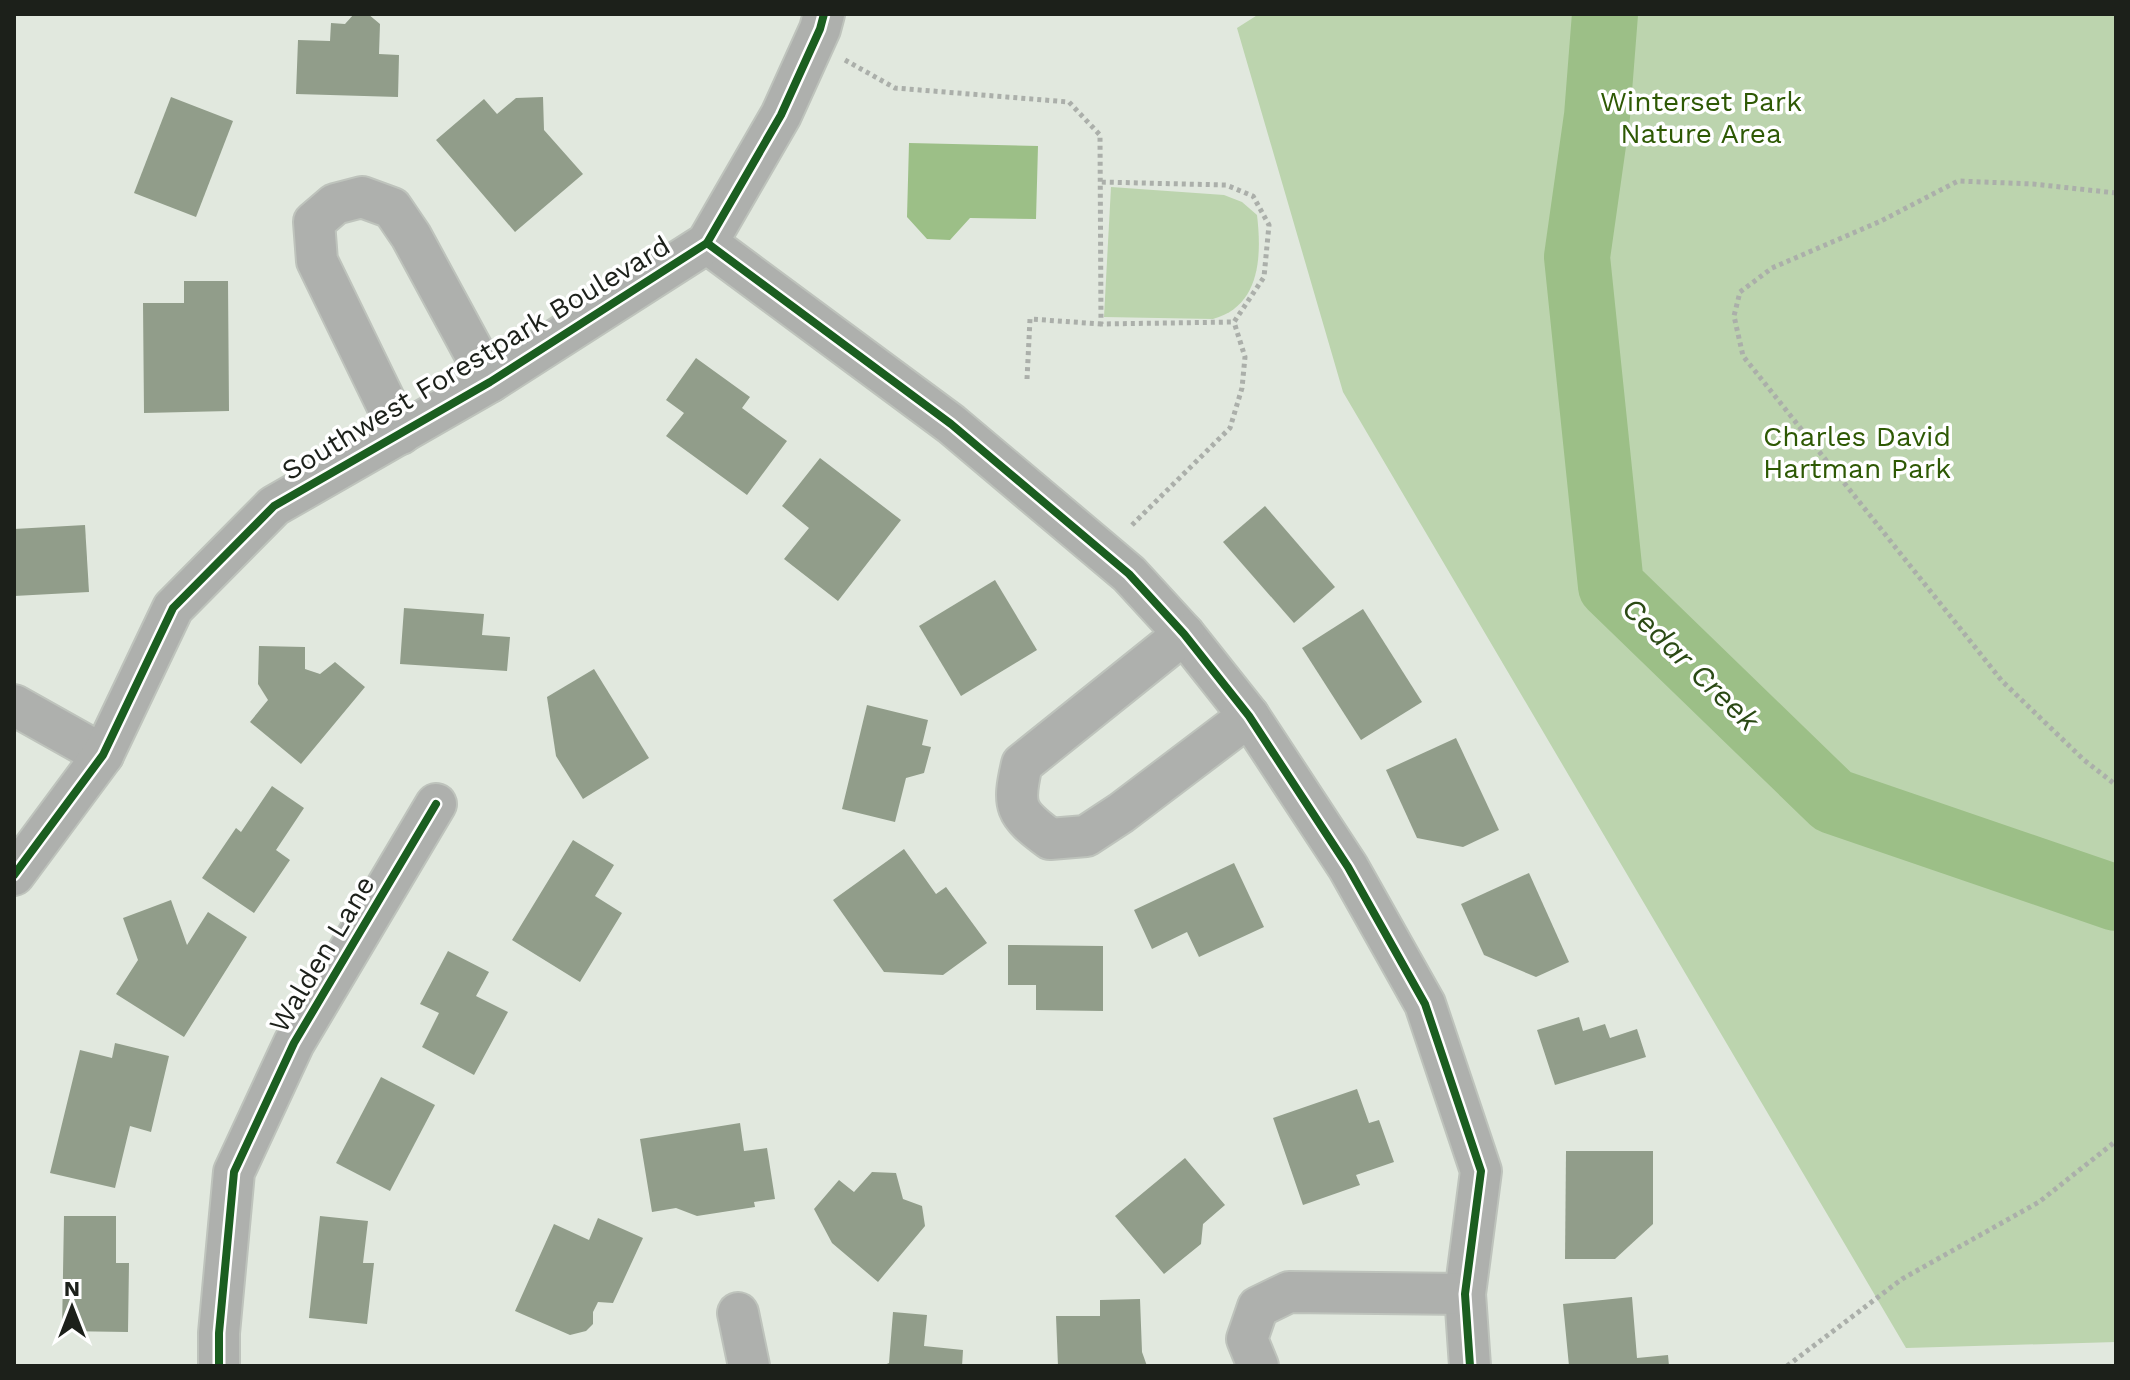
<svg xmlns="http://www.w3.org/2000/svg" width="2130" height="1380" font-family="'Work Sans',sans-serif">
  <rect width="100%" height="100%" fill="#e1e8de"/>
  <!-- green -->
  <g fill="#bcd4ae">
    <path d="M1259,14H1592L1584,119L1564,260L1593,573L1612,609L1818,815L1853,839L2116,919V1342L1906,1348L1343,392L1237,28Z"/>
    <path d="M1612,14H2116V898L1833,801L1611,586L1577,257Z"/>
    <path d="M1111,187L1224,195L1242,202L1257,215C1262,257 1260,306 1213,319L1104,317Z"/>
  </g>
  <!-- water -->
  <path fill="#9cbf87" d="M909,143L1038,146L1036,219L970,218L950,240L927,239L907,217Z"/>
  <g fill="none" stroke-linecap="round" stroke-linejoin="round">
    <!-- river -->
    <path stroke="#9cbf87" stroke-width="66" d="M1605,14L1597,116L1577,257L1611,586L1833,801L2116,898"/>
  </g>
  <!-- building -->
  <g fill="#919d8a">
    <path d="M354,14H368L380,24L379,54L399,55L398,97L296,94L298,40L330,41L331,23L345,24Z"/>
    <path d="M171,97L233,121L196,217L134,193Z"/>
    <path d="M543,97L544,130L583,174L515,232L436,140L484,99L497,114L516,98Z"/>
    <path d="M184,281H228L229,411L144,413L143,303H184Z"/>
    <path d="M696,358L750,397L742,408L787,441L747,495L666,436L684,413L666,400Z"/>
    <path d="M820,458L901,520L838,601L784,559L809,528L782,506Z"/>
    <path d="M1265,506L1335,587L1294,623L1223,542Z"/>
    <path d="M85,525L89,592L14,596V529Z"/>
    <path d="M995,580L1037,650L961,696L919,626Z"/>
    <path d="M404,608L484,614L482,635L510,637L507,671L400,664Z"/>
    <path d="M1363,609L1422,702L1361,740L1302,648Z"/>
    <path d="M259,646L305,647V669L320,674L335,662L365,687L301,764L250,722L268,700L258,684Z"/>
    <path d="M594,669L649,758L583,799L556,756L547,697Z"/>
    <path d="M867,705L928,720L922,745L931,747L924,773L906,778L895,822L842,809Z"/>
    <path d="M1456,738L1499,830L1463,847L1417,838L1386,770Z"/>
    <path d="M272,786L304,808L276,850L290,860L254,913L202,878L236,828L241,832Z"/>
    <path d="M573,840L614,865L595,896L622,913L580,982L512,940Z"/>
    <path d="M904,849L936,894L946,887L987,943L943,975L884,972L833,900Z"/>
    <path d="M1234,863L1264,927L1199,957L1187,932L1152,949L1134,910Z"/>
    <path d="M1529,873L1569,962L1536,977L1484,955L1461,904Z"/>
    <path d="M171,900L187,945L208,912L247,937L184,1037L116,994L138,960L123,918Z"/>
    <path d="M1008,945L1103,946V1011L1036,1010V985H1008Z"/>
    <path d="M448,951L489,972L476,996L508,1012L474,1075L422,1047L439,1013L420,1004Z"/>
    <path d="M1579,1017L1583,1031L1605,1024L1610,1038L1637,1029L1646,1057L1555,1085L1537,1030Z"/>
    <path d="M115,1043L169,1056L151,1132L130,1126L115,1188L50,1173L80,1050L112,1058Z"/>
    <path d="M381,1077L435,1105L390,1191L336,1163Z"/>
    <path d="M1357,1089L1369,1123L1379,1120L1394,1162L1356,1175L1360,1185L1303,1205L1273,1118Z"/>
    <path d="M740,1123L744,1151L767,1148L775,1199L754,1202L755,1207L697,1216L676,1208L652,1212L640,1139Z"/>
    <path d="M1566,1151H1653V1224L1615,1259H1565Z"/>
    <path d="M1185,1158L1225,1205L1203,1224L1201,1244L1164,1274L1115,1216Z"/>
    <path d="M872,1172L896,1173L903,1199L922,1206L925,1226L878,1282L832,1243L814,1209L839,1180L854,1192Z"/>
    <path d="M64,1216H116V1263H129L128,1332L62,1331Z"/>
    <path d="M320,1216L368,1221L363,1263H374L367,1324L309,1318Z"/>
    <path d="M598,1218L643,1238L613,1303L598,1302L593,1312V1324L586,1331L570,1335L515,1311L554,1224L589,1240Z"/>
    <path d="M1632,1297L1637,1358L1668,1355L1669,1366H1569L1563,1304Z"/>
    <path d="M1140,1299L1142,1352L1147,1366H1058L1056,1316H1100V1300Z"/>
    <path d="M893,1312L927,1315L924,1346L963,1350L962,1366H882L889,1363Z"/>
  </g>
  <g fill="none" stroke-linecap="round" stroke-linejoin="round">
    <defs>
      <g id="minor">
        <path d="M707,243L951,424L1129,574L1184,634L1249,716L1348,867L1425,1004L1481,1171L1465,1294L1470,1366"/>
        <path d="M401,434L317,261L314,222L335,204L362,197L392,208L411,236L490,382"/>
        <path d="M1184,634L1022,764C1012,807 1015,813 1050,839L1086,836L1121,813L1249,716"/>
        <path d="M14,705L103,755"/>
        <path d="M14,875L103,755L173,608L274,506L490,382L707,243L781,115L820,29L824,14"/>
        <path d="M738,1313L749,1366"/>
        <path d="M219,1366V1333L234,1172L294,1043L436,804"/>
        <path d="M1258,1366L1247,1339L1258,1307L1289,1292L1465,1294"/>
      </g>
    </defs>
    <!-- minor casing -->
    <use href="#minor" stroke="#bec3bc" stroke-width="44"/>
    <!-- path -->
    <g stroke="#abafaa" stroke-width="5" stroke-dasharray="4 4" stroke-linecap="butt">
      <path d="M845,60L895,88L1069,102L1100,135L1101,324L1234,322L1264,277L1269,225L1253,196L1226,185L1100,182"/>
      <path d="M2116,193L2033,184L1958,181L1881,221L1772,268L1740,292L1734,316L1743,356L2002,681L2084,760L2116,785"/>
      <path d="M1027,379L1030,319L1101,324"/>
      <path d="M1132,525L1230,428L1242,388L1245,357L1234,322"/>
      <path d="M1787,1366L1902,1279L2039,1202L2116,1141"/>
    </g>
    <!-- minor -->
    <use href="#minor" stroke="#aeb0ad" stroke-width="40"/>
    <defs>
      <g id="cycleway">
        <path d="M707,243L951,424L1129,574L1184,634L1249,716L1348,867L1425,1004L1481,1171L1465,1294L1470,1366"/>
        <path d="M14,875L103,755L173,608L274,506L490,382L707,243L781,115L820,29L824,14"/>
        <path d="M219,1366V1333L234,1172L294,1043L436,804"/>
      </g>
    </defs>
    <!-- cycleway casing -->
    <use href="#cycleway" stroke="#fff" stroke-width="13"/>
    <!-- cycleway -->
    <use href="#cycleway" stroke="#1b5e20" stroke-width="8"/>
  </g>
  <g text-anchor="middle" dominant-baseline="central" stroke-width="7" stroke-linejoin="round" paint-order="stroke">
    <!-- park labels -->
    <g font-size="28" fill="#2e5904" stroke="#fff">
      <text x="1701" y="101">Winterset Park<tspan x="1701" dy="32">Nature Area</tspan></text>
      <text x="1857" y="436">Charles David<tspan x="1857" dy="32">Hartman Park</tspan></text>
    </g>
    <!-- street labels -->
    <g font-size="28" fill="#1c201a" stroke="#fff">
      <text transform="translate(476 358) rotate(-31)">Southwest Forestpark Boulevard</text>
      <text transform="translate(322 954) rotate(-59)">Walden Lane</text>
    </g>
    <!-- water labels -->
    <g font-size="30" font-style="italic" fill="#2b4a15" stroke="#fff">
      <text transform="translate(1691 664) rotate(44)">Cedar Creek</text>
    </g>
  </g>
  <!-- border -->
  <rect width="2130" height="1380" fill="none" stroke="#1c201a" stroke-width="32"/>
  <!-- north arrow -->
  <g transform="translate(72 1308)" stroke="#ffffff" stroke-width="6" paint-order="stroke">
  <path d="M0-6L14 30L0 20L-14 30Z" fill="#1c201a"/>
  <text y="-12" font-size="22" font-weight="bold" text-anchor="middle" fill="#1c201a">N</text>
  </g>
</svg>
